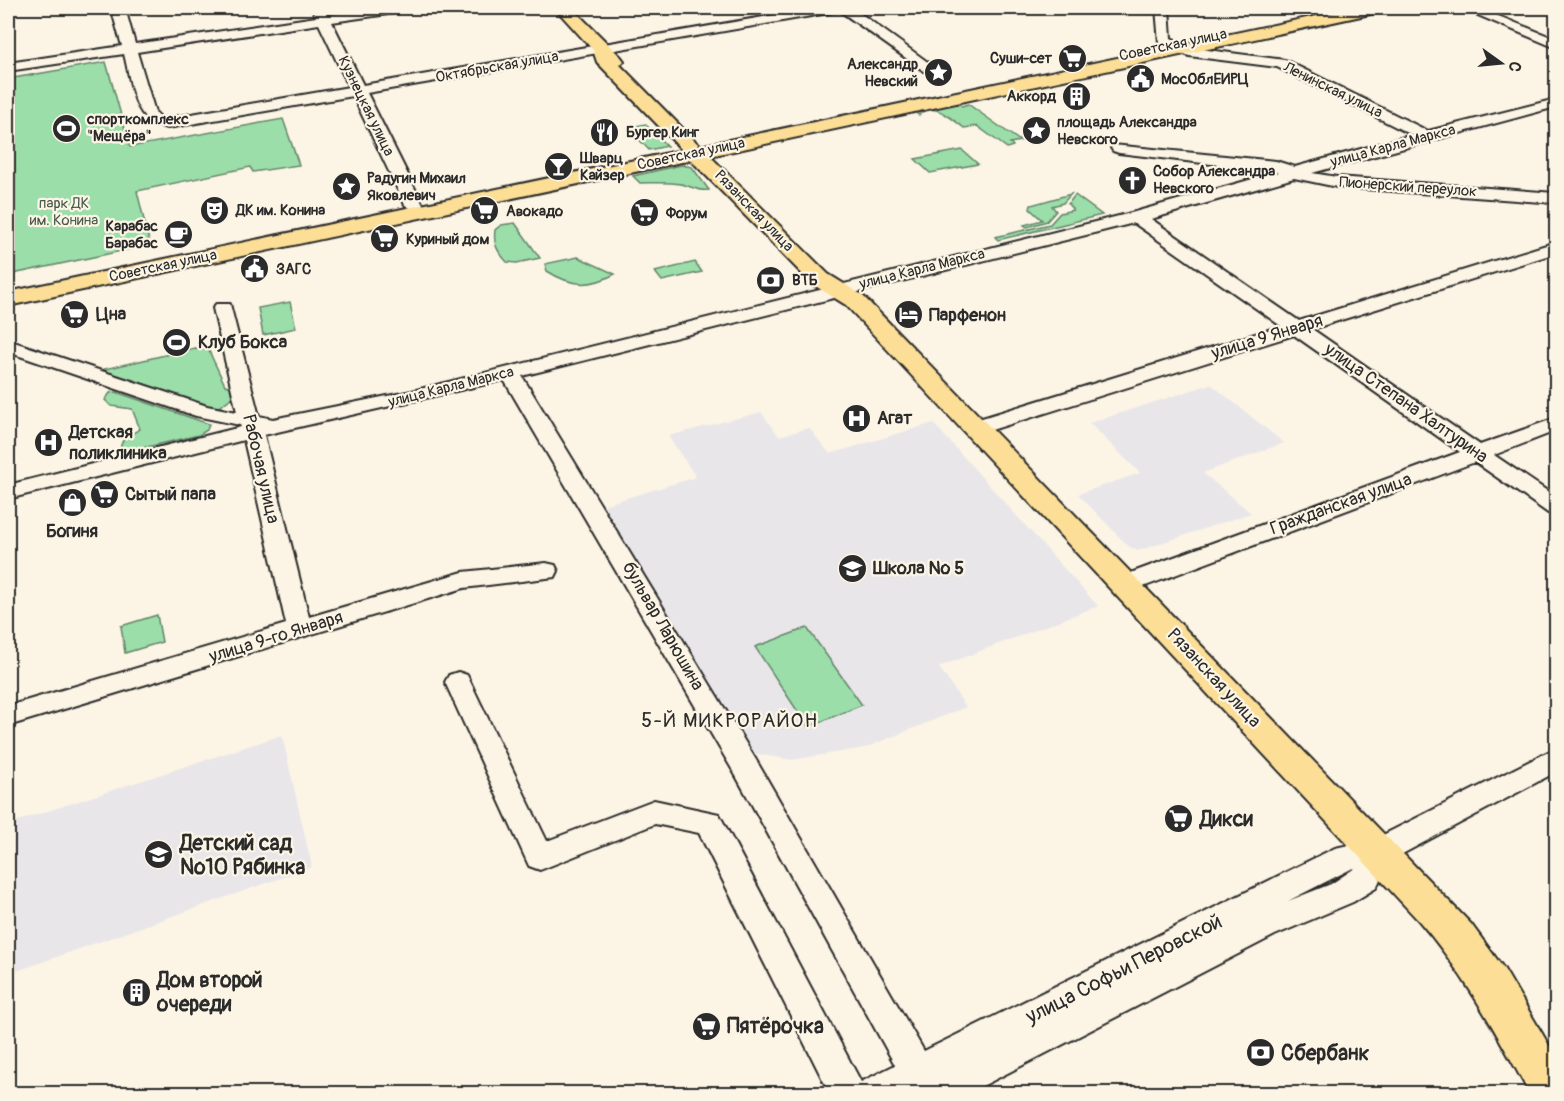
<svg xmlns="http://www.w3.org/2000/svg" width="1564" height="1101" font-family="Pangolin,sans-serif">
  <rect width="100%" height="100%" fill="#fcf5e5"/>
  <filter id="ink" filterUnits="userSpaceOnUse"><feTurbulence type="fractalNoise" baseFrequency=".0167" numOctaves="2"/><feDisplacementMap in="SourceGraphic" scale="12" xChannelSelector="R" yChannelSelector="G"/><feConvolveMatrix kernelMatrix="1 2 1 2 8 2 1 2 1" color-interpolation-filters="sRGB"/></filter>
  <g filter="url(#ink)">
    <!-- built -->
    <g fill="#e9e6ea">
      <path d="M1211,384L1284,443L1203,473L1251,513L1138,551L1128,546L1078,494L1140,473L1089,423Z"/>
      <path d="M761,412L779,436L809,428L830,454L933,423L1098,606L939,667L966,707L865,748L792,760L751,753L603,505L696,477L668,436Z"/>
      <path d="M282,735L312,867L8,974V843L14,841V822Z"/>
    </g>
    <!-- green -->
    <g fill="#9bdea9" stroke="#63846a" stroke-width="1.5">
      <path d="M106,62L130,147L283,119L299,165L253,172L250,167L137,191L150,245L8,275V79Z"/>
      <path d="M958,103L962,106L968,104L1020,141L1010,143L1013,146L1007,148L977,126L964,128C953,120 932,99 919,115L917,114V112Z"/>
      <path d="M645,124L667,146L649,150L628,128Z"/>
      <path d="M962,150L978,164L930,173L915,159Z"/>
      <path d="M681,165L692,167L709,190C697,192 692,186 681,184C667,182 654,183 640,183L633,176Z"/>
      <path d="M1071,194L1063,203L1052,206L1056,211L1047,221L1027,227L1024,225L1042,220L1030,209L1031,205Z"/>
      <path d="M1075,195L1102,215L998,240L995,237L1050,224L1060,213L1073,210L1068,204Z"/>
      <path d="M515,223L540,258L517,263L507,262C497,251 493,244 495,230L501,225Z"/>
      <path d="M578,257L615,274C589,288 571,286 547,271L545,264Z"/>
      <path d="M695,262L702,272L662,281L655,272Z"/>
      <path d="M290,302L296,328L263,335L258,308Z"/>
      <path d="M195,348L208,349L225,385L234,387L237,393L221,406L212,408L101,370Z"/>
      <path d="M116,392L209,424L207,430L199,435L121,453C118,438 130,435 140,429L132,409L111,406L105,400L110,393Z"/>
      <path d="M157,615L162,642L125,653L121,626Z"/>
      <path d="M807,628L862,705L808,727L755,647Z"/>
    </g>
    <g fill="none" stroke-linecap="round" stroke-linejoin="round">
      <defs>
        <g id="minor">
          <path d="M111,8H125L135,44L316,17L312,8H324L328,15L379,8H408L402,12L332,22L363,85L816,8H853L936,68L934,71H924L840,11L367,93L423,205L414,210L405,205L353,96L168,128C132,124 132,84 124,54L8,71V63L122,46ZM319,24L349,87L168,118H161L155,112L137,52Z"/>
          <path d="M1156,8H1169L1171,38L1192,48L1285,60L1428,131L1556,99V107L1312,173L1337,177L1556,193V203L1337,187L1294,178L1151,219L1299,321L1556,242V253L1312,329L1480,445L1556,418V431L1494,455L1556,497V515L1548,513L1475,462L1135,590L1126,592L1117,590L1114,584L1117,578L1460,452L1294,335L985,432H969L966,427L969,422L1281,326L1134,223L522,376L756,760L924,1051L1335,848L1373,840L1556,748V772L1389,861L1376,888L1353,902L1275,935L967,1094H830L699,833L655,824L540,870L529,866L445,682L449,675L458,672L467,675L547,841L654,800L719,814L861,1082L895,1065L736,776L504,380L264,435L309,617L463,572L546,563L555,565L558,571L555,577L464,588L8,726V706L286,624L244,440L8,499V485L241,427L240,425L196,416L8,352V340L207,406L237,412L213,308L216,304H230L259,416L273,419L412,391L1131,213L1278,172L1119,153L1113,151L1111,148L1113,145L1276,161L1295,167L1412,135L1277,67L1189,56L1159,43ZM1355,868L1331,884L1288,901L1351,869Z"/>
          <path d="M1461,8H1478L1556,39V48Z"/>
        </g>
        <path id="major" d="M555,8H572L621,57L624,61L620,65L700,146L1354,8H1383L1375,13L710,156L828,274L862,295L1471,924L1504,969L1556,1057V1094H1530C1496,1033 1465,974 1419,921L846,305L812,284L691,160L8,306V292L682,150L597,62L593,50Z"/>
      </defs>
      <!-- minor casing -->
      <use href="#minor" stroke="#2b2b2b" stroke-width="4"/>
      <!-- major casing -->
      <use href="#major" stroke="#2b2b2b" stroke-width="4"/>
      <!-- minor -->
      <use href="#minor" fill="#fcf5e5" fill-rule="evenodd"/>
      <!-- major -->
      <use href="#major" fill="#fcde96" fill-rule="evenodd"/>
    </g>
  </g>
  <!-- icons -->
  <defs>
    <symbol id="supermarket-disc" viewBox="-11 -11 22 22"><circle r="9.5" fill="#2b2b2b" stroke="#fcf5e5"/><path d="M-6-5.5h2.5l.6 2H6L4.5 2H-2.5L-4.4-4H-6ZM-1.5 3.2a1.3 1.3 0 1 0 .1 0ZM3 3.2a1.3 1.3 0 1 0 .1 0Z" fill="#fff"/></symbol>
    <symbol id="sight-disc" viewBox="-11 -11 22 22"><circle r="9.5" fill="#2b2b2b" stroke="#fcf5e5"/><path d="M0-6L1.8-2.2L6-1.7L2.9 1.2L3.7 5.4L0 3.3L-3.7 5.4L-2.9 1.2L-6-1.7L-1.8-2.2Z" fill="#fff"/></symbol>
    <symbol id="civic-disc" viewBox="-11 -11 22 22"><circle r="9.5" fill="#2b2b2b" stroke="#fcf5e5"/><path d="M-.6-6.5H3V-4.5H.6V-3L4-1V1h2V6H-6V1h2V-1L-.6-3ZM-1.2 2.5V6h2.4V2.5Z" fill="#fff"/></symbol>
    <symbol id="building-disc" viewBox="-11 -11 22 22"><circle r="9.5" fill="#2b2b2b" stroke="#fcf5e5"/><path d="M-4-6H4V6H1V3H-1V6H-4ZM-2.5-4.3h1.7v1.8h-1.7ZM.8-4.3h1.7v1.8H.8ZM-2.5-1h1.7V.8h-1.7ZM.8-1h1.7V.8H.8Z" fill="#fff"/></symbol>
    <symbol id="stadium-disc" viewBox="-11 -11 22 22"><circle r="9.5" fill="#2b2b2b" stroke="#fcf5e5"/><path d="M0-5a6.5 5 0 1 0 0 10a6.5 5 0 1 0 0-10ZM-3.5-1.8h7v3.6h-7Z" fill="#fff"/></symbol>
    <symbol id="restaurant-disc" viewBox="-11 -11 22 22"><circle r="9.5" fill="#2b2b2b" stroke="#fcf5e5"/><path d="M-5-6h1v4h1v-4h1v4h1v-4h1v5L-1.5 .5V6h-2V.5L-5-1ZM5-6V6H3V1.5H1.5Q1.5-4 5-6Z" fill="#fff"/></symbol>
    <symbol id="bar-disc" viewBox="-11 -11 22 22"><circle r="9.5" fill="#2b2b2b" stroke="#fcf5e5"/><path d="M-6-5H6L.8 .8V4.5H3.5V6h-7V4.5H-.8V.8Z" fill="#fff"/></symbol>
    <symbol id="church-disc" viewBox="-11 -11 22 22"><circle r="9.5" fill="#2b2b2b" stroke="#fcf5e5"/><path d="M-1.2-6h2.4v3.5h3.3v2.4h-3.3V6h-2.4V-.1h-3.3v-2.4h3.3Z" fill="#fff"/></symbol>
    <symbol id="theatre-disc" viewBox="-11 -11 22 22"><circle r="9.5" fill="#2b2b2b" stroke="#fcf5e5"/><path d="M-5-5.5Q0-4 5-5.5V0Q5 5 0 6Q-5 5-5 0ZM-3.3-2.5H-1v1.5H-3.3ZM1-2.5H3.3v1.5H1ZM-2.8 1Q0 5.5 2.8 1Z" fill="#fff"/></symbol>
    <symbol id="cafe-disc" viewBox="-11 -11 22 22"><circle r="9.5" fill="#2b2b2b" stroke="#fcf5e5"/><path d="M-5.5-4.5H6V0H3Q3 3.5 0 3.5H-2.5Q-5.5 3.5-5.5 0ZM3-3.2v2h1.7v-2ZM-6 4.5H4V6H-6Z" fill="#fff"/></symbol>
    <symbol id="bank-disc" viewBox="-11 -11 22 22"><circle r="9.5" fill="#2b2b2b" stroke="#fcf5e5"/><path d="M-6-4H6V4H-6ZM0-2.3a2.3 2.3 0 1 0 0 4.6a2.3 2.3 0 1 0 0-4.6Z" fill="#fff"/></symbol>
    <symbol id="hotel-disc" viewBox="-11 -11 22 22"><circle r="9.5" fill="#2b2b2b" stroke="#fcf5e5"/><path d="M-6-4.5h1.5V1H6V5H4.5V3h-9V5H-6ZM-4 0a1.8 1.8 0 1 1 3.6 0ZM.5 0V-2.5h3Q6-2.5 6 0Z" fill="#fff"/></symbol>
    <symbol id="hospital-disc" viewBox="-11 -11 22 22"><circle r="9.5" fill="#2b2b2b" stroke="#fcf5e5"/><path d="M-5-5h3v3.5h4V-5h3V5h-3V1.5h-4V5h-3Z" fill="#fff"/></symbol>
    <symbol id="shop-disc" viewBox="-11 -11 22 22"><circle r="9.5" fill="#2b2b2b" stroke="#fcf5e5"/><path d="M-5-2.5h2.3a2.7 3.5 0 0 1 5.4 0H5L5.5 6h-11ZM-1.5-2.5h3a1.5 2.3 0 0 0-3 0Z" fill="#fff"/></symbol>
    <symbol id="school-disc" viewBox="-11 -11 22 22"><circle r="9.5" fill="#2b2b2b" stroke="#fcf5e5"/><path d="M0-5L7-2L0 1L-7-2ZM-4 1L0 2.5L4 1V4Q0 6-4 4Z" fill="#fff"/></symbol>
  </defs>
  <g fill-rule="evenodd">
    <use href="#supermarket-disc" x="1056" y="42" width="33" height="33"/>
    <use href="#sight-disc" x="922" y="56" width="33" height="33"/>
    <use href="#civic-disc" x="1124" y="62" width="33" height="33"/>
    <use href="#building-disc" x="1060" y="80" width="33" height="33"/>
    <use href="#stadium-disc" x="50" y="112" width="33" height="33"/>
    <use href="#sight-disc" x="1020" y="114" width="33" height="33"/>
    <use href="#restaurant-disc" x="588" y="116" width="33" height="33"/>
    <use href="#bar-disc" x="542" y="150" width="33" height="33"/>
    <use href="#church-disc" x="1116" y="164" width="33" height="33"/>
    <use href="#sight-disc" x="330" y="170" width="33" height="33"/>
    <use href="#theatre-disc" x="198" y="194" width="33" height="33"/>
    <use href="#supermarket-disc" x="468" y="194" width="33" height="33"/>
    <use href="#supermarket-disc" x="628" y="196" width="33" height="33"/>
    <use href="#cafe-disc" x="162" y="218" width="33" height="33"/>
    <use href="#supermarket-disc" x="368" y="222" width="33" height="33"/>
    <use href="#civic-disc" x="238" y="252" width="33" height="33"/>
    <use href="#bank-disc" x="754" y="264" width="33" height="33"/>
    <use href="#supermarket-disc" x="58" y="298" width="33" height="33"/>
    <use href="#hotel-disc" x="892" y="298" width="33" height="33"/>
    <use href="#stadium-disc" x="160" y="326" width="33" height="33"/>
    <use href="#hospital-disc" x="840" y="402" width="33" height="33"/>
    <use href="#hospital-disc" x="32" y="426" width="33" height="33"/>
    <use href="#supermarket-disc" x="88" y="478" width="33" height="33"/>
    <use href="#shop-disc" x="56" y="486" width="33" height="33"/>
    <use href="#school-disc" x="836" y="552" width="33" height="33"/>
    <use href="#supermarket-disc" x="1162" y="802" width="33" height="33"/>
    <use href="#school-disc" x="142" y="838" width="33" height="33"/>
    <use href="#building-disc" x="120" y="976" width="33" height="33"/>
    <use href="#supermarket-disc" x="690" y="1010" width="33" height="33"/>
    <use href="#bank-disc" x="1244" y="1036" width="33" height="33"/>
  </g>
  <g text-anchor="middle" dominant-baseline="central" stroke-width="4.5" stroke-linejoin="round" paint-order="stroke">
    <!-- far-street labels -->
    <g font-size="15" fill="#2b2b2b" stroke="#fcf5e5">
      <text transform="translate(1173 45) rotate(-12)">Советская улица</text>
      <text transform="translate(497 67) rotate(-10)">Октябрьская улица</text>
      <text transform="translate(1333 90) rotate(26)">Ленинская улица</text>
      <text transform="translate(366 106) rotate(64)">Кузнецкая улица</text>
      <text transform="translate(1393 146) rotate(-15)">улица Карла Маркса</text>
      <text transform="translate(691 154) rotate(-12)">Советская улица</text>
      <text transform="translate(1408 187) rotate(4)">Пионерский переулок</text>
      <text transform="translate(754 211) rotate(46)">Рязанская улица</text>
      <text transform="translate(163 266) rotate(-12)">Советская улица</text>
      <text transform="translate(922 269) rotate(-14)">улица Карла Маркса</text>
      <text transform="translate(451 387) rotate(-14)">улица Карла Маркса</text>
    </g>
    <!-- far-poi labels -->
    <g font-size="15" font-weight="bold" fill="#2b2b2b" stroke="#fcf5e5" text-anchor="start">
      <text x="1052" y="58" text-anchor="end">Суши-сет</text>
      <text x="918" y="64" text-anchor="end">Александр<tspan x="918" dy="17">Невский</tspan></text>
      <text x="1161" y="79">MосОблЕИРЦ</text>
      <text x="1056" y="96" text-anchor="end">Аккорд</text>
      <text x="87" y="119">спорткомплекс<tspan x="87" dy="17">"Мещёра"</tspan></text>
      <text x="1057" y="122">площадь Александра<tspan x="1057" dy="17">Невского</tspan></text>
      <text x="626" y="132">Бургер Кинг</text>
      <text x="580" y="158">Шварц<tspan x="580" dy="17">Кайзер</tspan></text>
      <text x="1153" y="171">Собор Александра<tspan x="1153" dy="17">Невского</tspan></text>
      <text x="367" y="178">Радугин Михаил<tspan x="367" dy="17">Яковлевич</tspan></text>
      <text x="236" y="210">ДК им. Конина</text>
      <text x="506" y="211">Авокадо</text>
      <text x="666" y="213">Форум</text>
      <text x="158" y="226" text-anchor="end">Карабас<tspan x="158" dy="17">Барабас</tspan></text>
      <text x="406" y="239">Куриный дом</text>
      <text x="276" y="269">ЗАГС</text>
      <text x="792" y="280">ВТБ</text>
    </g>
    <!-- far-park labels -->
    <g font-size="15" fill="#47584a" stroke="#fcf5e5">
      <text x="64" y="203">парк ДК<tspan x="64" dy="17">им. Конина</tspan></text>
    </g>
    <!-- poi labels -->
    <g font-size="18" font-weight="bold" fill="#2b2b2b" stroke="#fcf5e5" text-anchor="start">
      <text x="96" y="314">Цна</text>
      <text x="929" y="315">Парфенон</text>
      <text x="198" y="342">Клуб Бокса</text>
      <text x="877" y="418">Агат</text>
      <text x="69" y="432">Детская<tspan x="69" dy="21">поликлиника</tspan></text>
      <text x="125" y="494">Сытый папа</text>
      <text x="72" y="531" text-anchor="middle">Богиня</text>
      <text x="873" y="568">Школа № 5</text>
    </g>
    <!-- street labels -->
    <g font-size="18" fill="#2b2b2b" stroke="#fcf5e5">
      <text transform="translate(1267 337) rotate(-17)">улица 9 Января</text>
      <text transform="translate(1406 403) rotate(35)">улица Степана Халтурина</text>
      <text transform="translate(261 469) rotate(77)">Рабочая улица</text>
      <text transform="translate(1341 504) rotate(-20)">Гражданская улица</text>
      <text transform="translate(663 626) rotate(60)">бульвар Ларюшина</text>
      <text transform="translate(276 637) rotate(-17)">улица 9-го Января</text>
      <text transform="translate(1214 678) rotate(47)">Рязанская улица</text>
    </g>
    <!-- neighbourhood labels -->
    <g font-size="20" letter-spacing="1.5" fill="#2b2b2b" stroke="#fcf5e5">
      <text x="730" y="720">5-Й МИКРОРАЙОН</text>
    </g>
    <!-- near-poi labels -->
    <g font-size="21" font-weight="bold" fill="#2b2b2b" stroke="#fcf5e5" text-anchor="start">
      <text x="1200" y="819">Дикси</text>
      <text x="180" y="843">Детский сад<tspan x="180" dy="24">№10 Рябинка</tspan></text>
      <text x="157" y="980">Дом второй<tspan x="157" dy="24">очереди</tspan></text>
      <text x="727" y="1026">Пятёрочка</text>
      <text x="1281" y="1053">Сбербанк</text>
    </g>
    <!-- near-street labels -->
    <g font-size="21" fill="#2b2b2b" stroke="#fcf5e5">
      <text transform="translate(1124 969) rotate(-27)">улица Софьи Перовской</text>
    </g>
  </g>
  <!-- margin -->
  <rect width="1564" height="1101" fill="none" stroke="#fcf5e5" stroke-width="30"/>
  <rect x="15" y="15" width="1534" height="1071" fill="none" stroke="#2b2b2b" stroke-width="2" filter="url(#ink)"/>
  <!-- north arrow -->
  <g transform="translate(1501 63) rotate(105)" stroke="#fcf5e5" stroke-width="4.5" paint-order="stroke">
  <path d="M0-4.5L10 22L0 15L-10 22Z" fill="#2b2b2b"/>
  <text y="-9" font-size="16" font-weight="bold" text-anchor="middle" fill="#2b2b2b">С</text>
  </g>
</svg>
